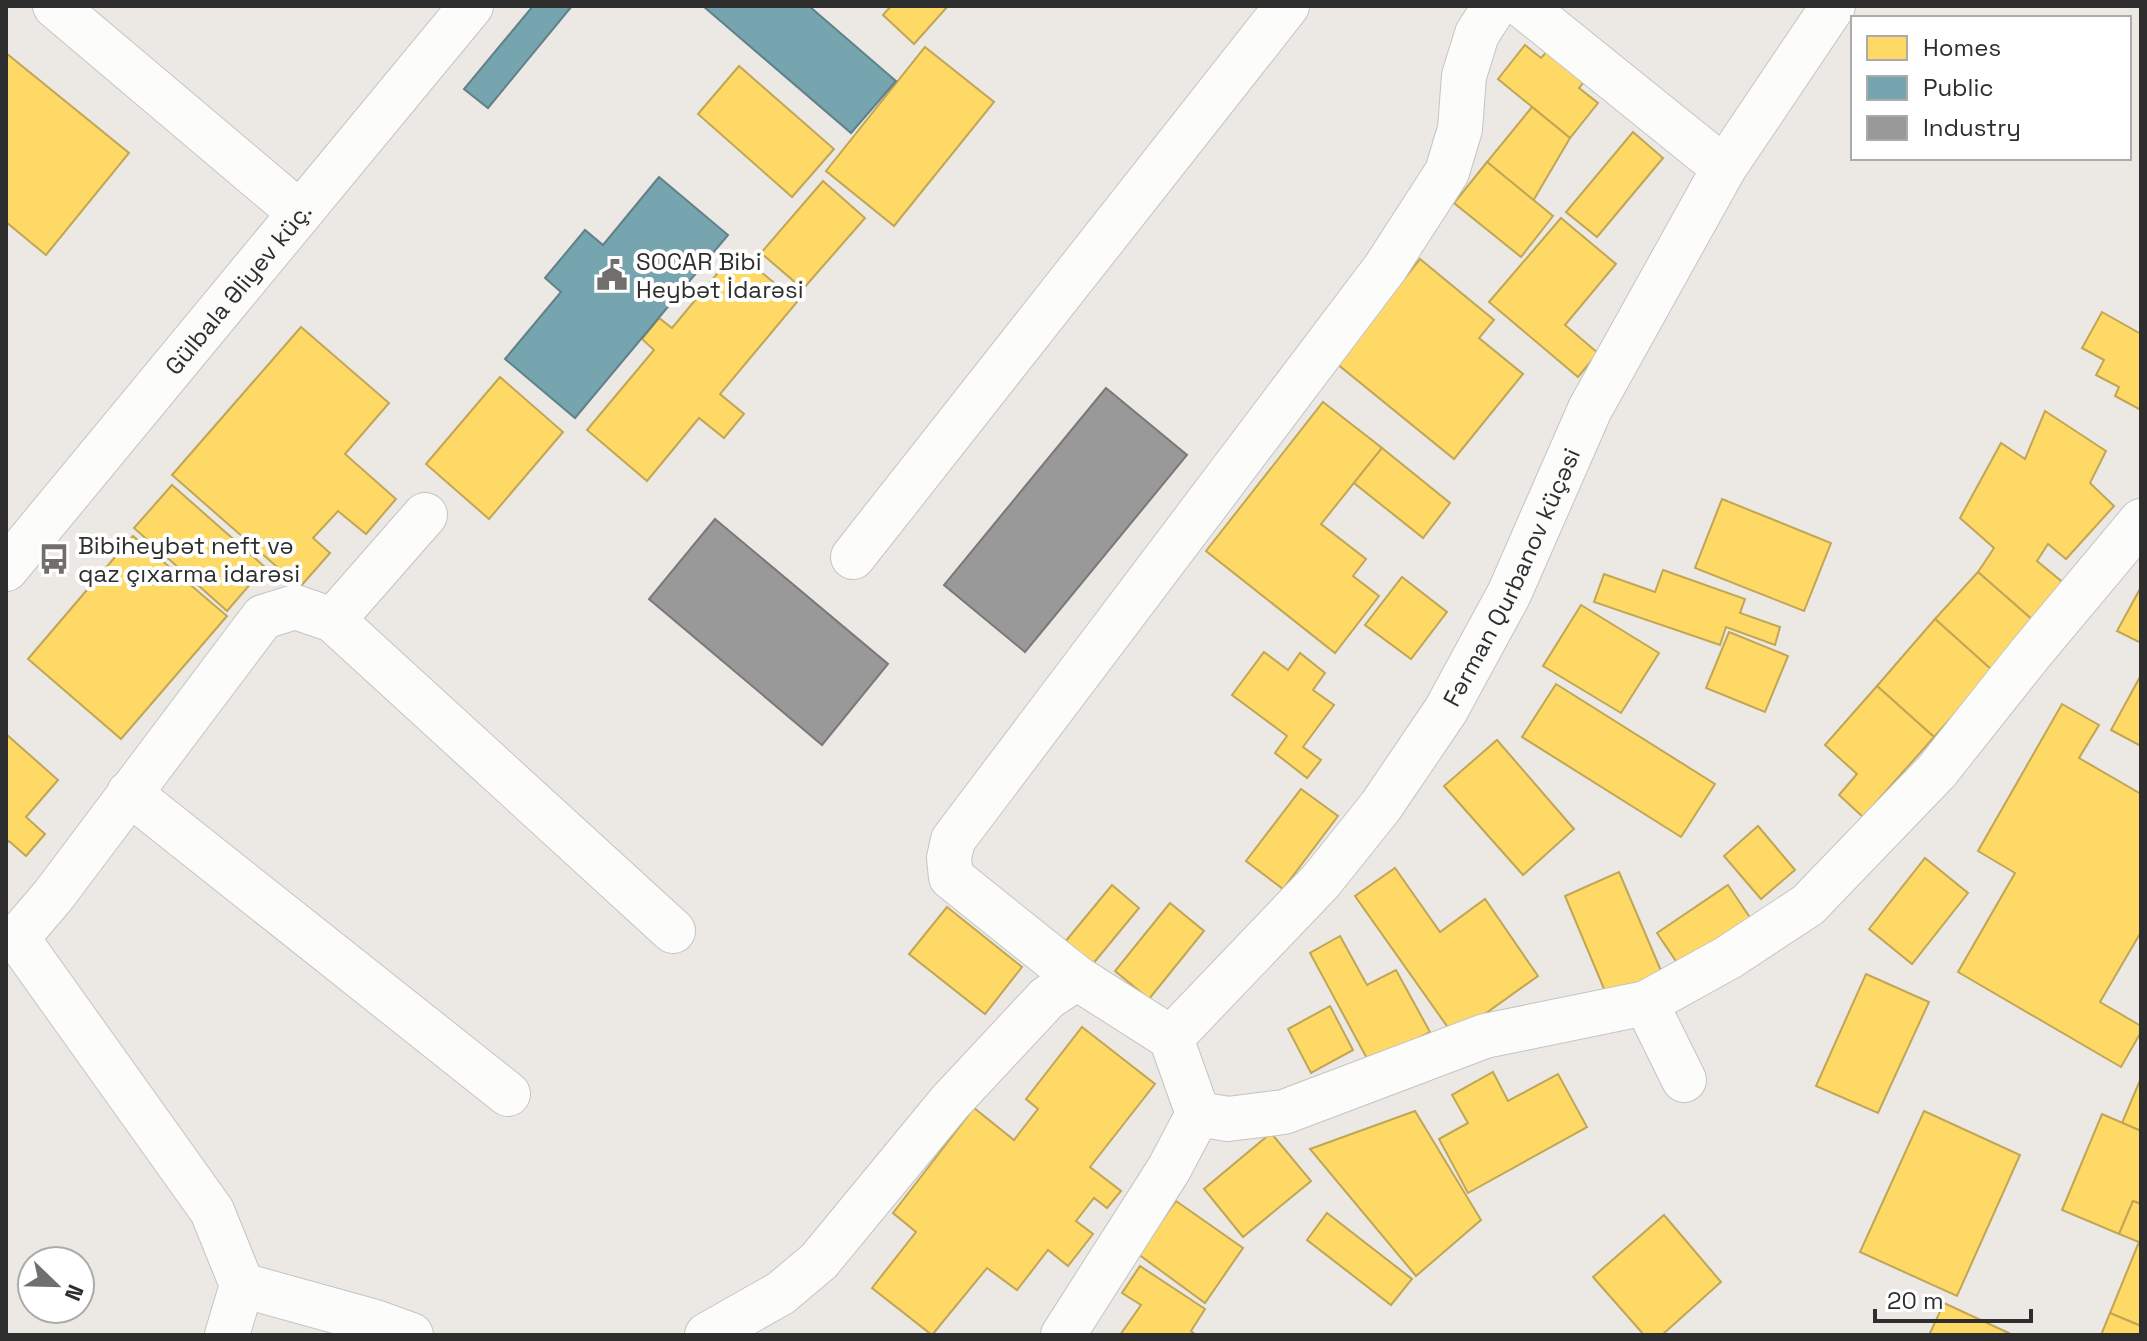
<svg xmlns="http://www.w3.org/2000/svg" width="2147" height="1341" font-family="'Space Grotesk',sans-serif">
  <rect width="100%" height="100%" fill="#ece8e4"/>
  <!-- homes -->
  <g fill="#ffd966" stroke="#c0a655" stroke-width="2">
    <path d="M891,6H948L914,44L883,15Z"/>
    <path d="M1525,45L1541,58L1551,47L1588,77L1579,88L1598,103L1570,138L1498,79Z"/>
    <path d="M925,47L994,102L894,226L826,171Z"/>
    <path d="M6,53L129,153L46,255L6,222Z"/>
    <path d="M739,66L834,149L792,197L698,114Z"/>
    <path d="M1532,107L1570,138L1533,201L1487,162Z"/>
    <path d="M1633,132L1663,158L1597,237L1566,212Z"/>
    <path d="M1487,162L1553,216L1521,257L1454,203Z"/>
    <path d="M823,181L865,218L803,289L761,253Z"/>
    <path d="M1561,218L1616,264L1565,325L1598,353L1578,377L1489,302Z"/>
    <path d="M736,251L797,302L720,394L744,414L724,438L699,418L647,481L587,430L654,350L642,339L659,318L672,328Z"/>
    <path d="M1420,259L1494,320L1479,338L1523,374L1454,459L1336,363Z"/>
    <path d="M2102,312L2141,334V410L2115,396L2119,387L2096,375L2104,360L2082,348Z"/>
    <path d="M301,327L389,403L345,454L396,499L366,534L338,511L313,538L330,553L300,587L172,475Z"/>
    <path d="M500,377L563,432L489,519L426,464Z"/>
    <path d="M1323,402L1382,448L1321,524L1366,559L1353,576L1379,596L1335,653L1206,551Z"/>
    <path d="M2045,411L2106,451L2090,483L2114,506L2066,559L2048,544L2037,561L2066,585L2035,622L1978,572L1994,548L1960,518L2001,443L2025,459Z"/>
    <path d="M1382,448L1450,503L1423,538L1354,483Z"/>
    <path d="M172,485L265,567L227,611L134,528Z"/>
    <path d="M1722,499L1831,543L1804,611L1695,568Z"/>
    <path d="M133,536L227,616L121,739L28,659Z"/>
    <path d="M1663,570L1745,599L1740,613L1780,627L1775,645L1726,627L1720,645L1594,602L1604,574L1655,592Z"/>
    <path d="M1978,572L2035,622L1993,671L1935,619Z"/>
    <path d="M1402,577L1447,612L1411,659L1365,625Z"/>
    <path d="M2141,587V643L2117,631Z"/>
    <path d="M1581,605L1659,653L1621,713L1543,666Z"/>
    <path d="M1935,619L1993,671L1934,737L1877,686Z"/>
    <path d="M1729,632L1788,656L1765,712L1706,688Z"/>
    <path d="M1264,652L1288,670L1300,653L1325,673L1313,690L1334,705L1303,747L1321,760L1307,778L1275,753L1287,736L1232,695Z"/>
    <path d="M2141,675V746L2111,730Z"/>
    <path d="M1556,684L1715,784L1681,837L1522,737Z"/>
    <path d="M1877,686L1934,737L1863,817L1839,795L1857,774L1825,745Z"/>
    <path d="M2062,704L2099,725L2079,758L2141,794V932L2100,1002L2141,1026V1032L2121,1067L1958,972L2015,873L1978,851Z"/>
    <path d="M6,734L58,780L26,817L45,834L26,856L9,841L6,844Z"/>
    <path d="M1497,740L1574,829L1523,875L1444,786Z"/>
    <path d="M1301,789L1338,816L1283,889L1246,861Z"/>
    <path d="M1758,826L1795,870L1761,899L1724,856Z"/>
    <path d="M1925,858L1968,893L1912,964L1869,929Z"/>
    <path d="M1395,868L1440,932L1485,899L1538,976L1454,1036L1355,896Z"/>
    <path d="M1619,872L1662,973L1607,996L1565,896Z"/>
    <path d="M1112,885L1139,908L1092,965L1065,942Z"/>
    <path d="M1728,885L1753,922L1682,970L1657,933Z"/>
    <path d="M1170,903L1204,931L1149,999L1115,971Z"/>
    <path d="M947,907L1022,967L985,1014L909,954Z"/>
    <path d="M1340,936L1367,985L1396,970L1430,1032L1370,1064L1310,953Z"/>
    <path d="M1866,974L1929,1002L1878,1113L1816,1086Z"/>
    <path d="M1330,1006L1353,1050L1311,1073L1288,1029Z"/>
    <path d="M1082,1027L1155,1084L1090,1167L1121,1191L1107,1208L1094,1198L1076,1221L1093,1234L1068,1266L1048,1250L1017,1290L987,1268L932,1335L872,1288L916,1232L893,1213L974,1108L1014,1140L1038,1109L1026,1099Z"/>
    <path d="M1493,1072L1508,1101L1558,1074L1587,1127L1468,1193L1439,1139L1468,1123L1452,1095Z"/>
    <path d="M2141,1078V1131L2122,1123Z"/>
    <path d="M1415,1111L1481,1220L1416,1276L1310,1149Z"/>
    <path d="M1924,1111L2020,1155L1957,1296L1860,1252Z"/>
    <path d="M2102,1114L2141,1131V1204L2133,1201L2119,1234L2062,1210Z"/>
    <path d="M1271,1133L1311,1181L1243,1237L1204,1189Z"/>
    <path d="M1176,1201L1243,1248L1205,1303L1138,1254Z"/>
    <path d="M2133,1201L2141,1204V1326L2110,1313L2139,1242L2119,1234Z"/>
    <path d="M1327,1213L1412,1279L1391,1305L1307,1240Z"/>
    <path d="M1664,1215L1721,1282L1662,1335H1644L1593,1277Z"/>
    <path d="M1140,1266L1205,1309L1191,1331L1196,1335H1120L1141,1305L1122,1293Z"/>
    <path d="M1944,1303L2013,1335H1929Z"/>
    <path d="M2110,1313L2141,1326V1335H2101Z"/>
  </g>
  <!-- public -->
  <g fill="#76a5af" stroke="#608188" stroke-width="2">
    <path d="M533,6H572L488,108L464,89Z"/>
    <path d="M703,6H809L896,81L851,133Z"/>
    <path d="M659,177L728,235L575,418L505,359L561,292L545,278L585,230L603,245Z"/>
  </g>
  <!-- industry -->
  <g fill="#999" stroke="#797979" stroke-width="2">
    <path d="M1106,388L1187,455L1025,652L944,585Z"/>
    <path d="M715,519L888,664L822,745L649,599Z"/>
  </g>
  <g fill="none" stroke-linecap="round" stroke-linejoin="round">
    <defs>
      <g id="minor">
        <path d="M55,6L300,213"/>
        <path d="M1523,6L1724,168"/>
        <path d="M853,557L1287,6"/>
        <path id="s1" d="M6,569L471,6"/>
        <path d="M333,620L425,515"/>
        <path d="M129,793L508,1094"/>
        <path d="M6,938H17L53,896L263,617L295,607L333,620L673,931"/>
        <path d="M17,938L212,1211L242,1285L227,1335"/>
        <path d="M1077,978L951,877L949,858L953,840L1385,268L1447,172L1460,129L1464,76L1477,34L1495,6"/>
        <path d="M1646,1003L1684,1080"/>
        <path id="s2" d="M1198,1114L1171,1038L1321,881L1381,806L1446,710L1509,594L1590,409L1724,168L1833,6"/>
        <path d="M242,1285L375,1322L411,1335"/>
        <path d="M707,1335L781,1293L819,1261L950,1102L1047,998L1077,978L1171,1038"/>
        <path d="M1063,1335L1169,1169L1198,1114L1228,1119L1284,1112L1485,1036L1646,1003L1729,957L1808,905L1937,771L2030,654L2141,521"/>
      </g>
    </defs>
    <!-- minor casing -->
    <use href="#minor" stroke="#c5c4c5" stroke-width="46"/>
    <!-- minor -->
    <use href="#minor" stroke="#fcfcfb" stroke-width="44"/>
  </g>
  <!-- icons -->
  <defs>
    <symbol id="civic-bare" viewBox="-9 -9 18 18"><path d="M-.6-6.5H3V-4.5H.6V-3L4-1V1h2V6H-6V1h2V-1L-.6-3ZM-1.2 2.5V6h2.4V2.5Z" fill="#706f6e" stroke="#fff" stroke-width="2.5" paint-order="stroke"/></symbol>
    <symbol id="bus-bare" viewBox="-9 -9 18 18"><path d="M-5-6H5V4H4V6H2V4H-2V6H-4V4H-5ZM-3.5-4V0h7V-4ZM-3.5 1.2v1.5H-2V1.2ZM2 1.2v1.5H3.5V1.2Z" fill="#706f6e" stroke="#fff" stroke-width="2.5" paint-order="stroke"/></symbol>
  </defs>
  <g fill-rule="evenodd">
    <use href="#civic-bare" x="590" y="253" width="44" height="44"/>
    <use href="#bus-bare" x="32" y="537" width="44" height="44"/>
  </g>
  <g text-anchor="middle" dominant-baseline="central" stroke-width="8" stroke-linejoin="round" paint-order="stroke">
    <!-- poi labels -->
    <g font-size="24" fill="#2e2e2e" stroke="#fff" text-anchor="start">
      <text x="636" y="261">SOCAR Bibi<tspan x="636" dy="28">Heybət İdarəsi</tspan></text>
      <text x="78" y="545">Bibiheybət neft və<tspan x="78" dy="28">qaz çıxarma idarəsi</tspan></text>
    </g>
    <!-- street labels -->
    <g font-size="24" fill="#2e2e2e" stroke="#fff">
      <text stroke="none"><textPath href="#s1" startOffset="364">Gülbala Əliyev küç.</textPath></text>
      <text stroke="none"><textPath href="#s2" startOffset="658">Fərman Qurbanov küçəsi</textPath></text>
    </g>
  </g>
  <!-- border -->
  <rect width="2147" height="1341" fill="none" stroke="#2e2e2e" stroke-width="16"/>
  <!-- legend -->
  <rect x="1851" y="16" width="280" height="144" fill="#ffffff" stroke="#ababab" stroke-width="2"/>
  <rect x="1867" y="36" width="40" height="24" fill="#ffd966" stroke="#ababab" stroke-width="2"/>
  <text x="1923" y="56" font-size="24" fill="#2e2e2e">Homes</text>
  <rect x="1867" y="76" width="40" height="24" fill="#76a5af" stroke="#ababab" stroke-width="2"/>
  <text x="1923" y="96" font-size="24" fill="#2e2e2e">Public</text>
  <rect x="1867" y="116" width="40" height="24" fill="#999999" stroke="#ababab" stroke-width="2"/>
  <text x="1923" y="136" font-size="24" fill="#2e2e2e">Industry</text>
  <!-- north arrow -->
  <g transform="translate(56 1285) rotate(113)"><circle r="38" fill="#ffffff" stroke="#ababab" stroke-width="2"/>
  <path d="M0-6L14 30L0 20L-14 30Z" fill="#706f6e"/>
  <text y="-12" font-size="22" font-weight="bold" text-anchor="middle" fill="#2e2e2e">N</text>
  </g>
  <!-- scale -->
  <path d="M1875 1309v12h156v-12" fill="none" stroke="#2e2e2e" stroke-width="4"/>
  <text x="1887" y="1309" font-size="24" fill="#2e2e2e" stroke="#ffffff" stroke-width="6" paint-order="stroke">20 m</text>
</svg>
